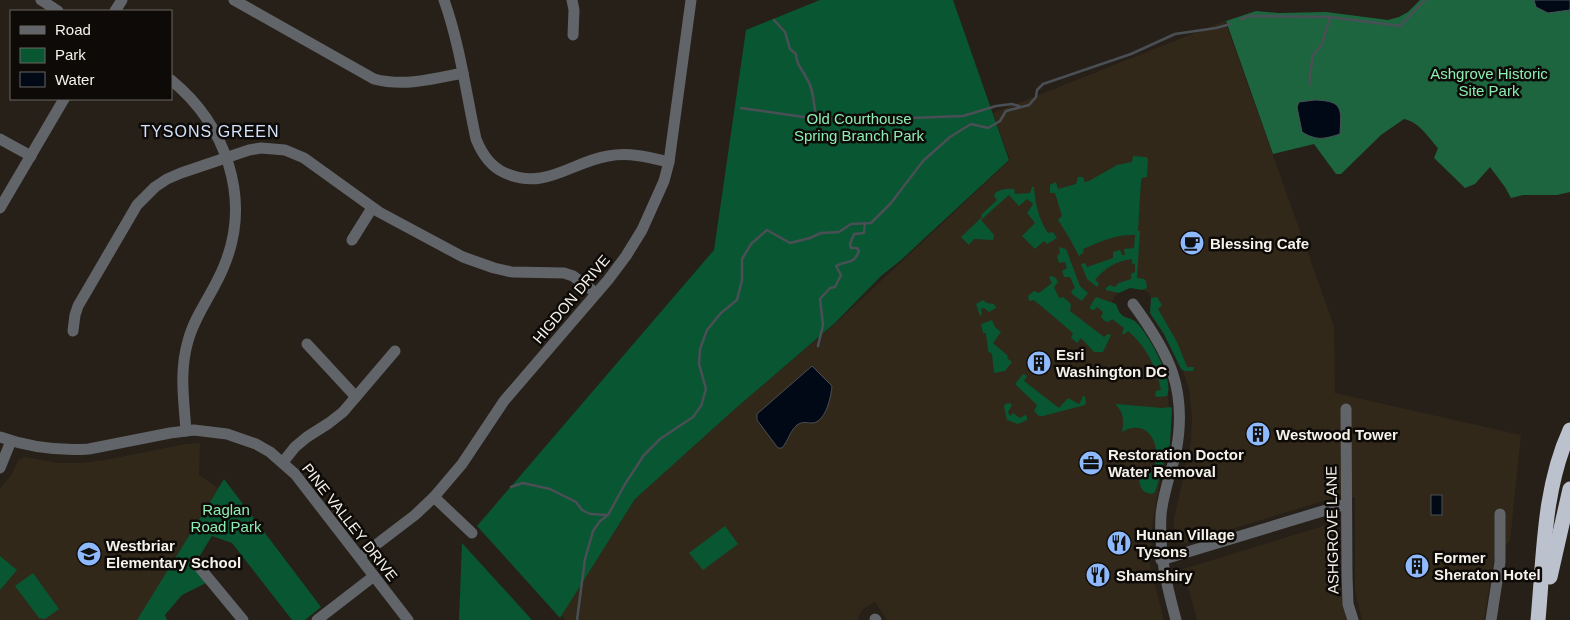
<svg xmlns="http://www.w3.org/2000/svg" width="1570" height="620" font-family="Arial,sans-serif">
  <rect width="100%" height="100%" fill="#262018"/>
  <!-- built -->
  <g fill="#31281a">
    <path d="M1225,21L1334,326L1335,393L1521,435L1510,541L1494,558L1484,620H1362L1355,591V497H1336L1183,544L1174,541V519L1191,442L1192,417L1189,389L1176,350L1154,315L1150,294L1136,285L1119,290L1112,302L1114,314L1141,335L1168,393L1170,426L1153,520L1150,566L1164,620H887L875,602L863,609L858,617L859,620H565L561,615L636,498L737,407L836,323L1010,160L993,113Z"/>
    <path d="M200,443L199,475L218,488L138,620H0V488L11,476L18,460L25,457L59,463H81L111,459L186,444Z"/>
    <path d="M1336,522L1342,597L1347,620H1197L1183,569Z"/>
  </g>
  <!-- green -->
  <g fill="#095632">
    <path d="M820,0H953L1009,160L901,260L881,276L835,323L736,408L635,499L560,618L477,526L714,250L746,30Z"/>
    <path d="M1133,156L1146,157L1148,159L1147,177L1142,178L1141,181L1138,231H1140L1137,278L1144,279L1146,281L1147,288L1142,290L1130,288L1119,293L1106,290V288L1110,285L1115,287L1119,283L1131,279V274L1135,272V265L1132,263V259C1116,261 1105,268 1095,280L1099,284L1097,287L1087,279L1081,264L1085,263L1087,267L1113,258V252L1120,250L1122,255H1125L1124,249L1134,248L1135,235C1115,234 1100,242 1083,249L1084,252L1079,256L1070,239L1058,220L1062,216L1055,193H1050V185L1056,182L1058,189L1076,184L1078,177H1083L1085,182L1089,181L1117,165L1132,162Z"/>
    <path d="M1032,187H1034C1035,203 1039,220 1048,233L1053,232L1057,238L1047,244L1044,241L1035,249L1022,236L1035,223L1027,213L1033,204L1027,199L1019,206L1009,195L981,220L994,235L993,240L974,239L969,245L961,237L982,217L981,215L997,200L994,196L996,192C1002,189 1008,188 1014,189L1015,194L1030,193Z"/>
    <path d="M1059,247L1066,249L1080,286L1088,293L1082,301L1073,295L1071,291L1075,288L1070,277H1064L1062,271L1067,268L1065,262L1059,263L1057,256L1060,253Z"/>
    <path d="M1052,276L1056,278L1058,282L1054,287L1059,298L1063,297L1071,304L1070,311L1104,337L1108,334L1111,335L1103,352H1094L1081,338L1077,343L1071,338L1073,333L1034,300L1029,301L1028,296L1034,291L1039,293L1052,283L1049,277Z"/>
    <path d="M1096,297L1116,304C1122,323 1129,314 1138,324C1149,336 1175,381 1167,396L1158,397L1155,396L1156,391L1161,390C1156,367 1147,347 1128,331L1125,334H1122L1124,328L1112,319L1109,322L1105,321L1101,317L1103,312L1097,307L1094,310L1090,309V306Z"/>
    <path d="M1157,297L1162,305L1158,309L1177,342L1187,367H1194L1193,371H1185L1181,369L1164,334L1150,313L1151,298Z"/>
    <path d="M983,300L987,303L994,304L996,308L989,312L984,308L981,309L982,314L980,316L976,304Z"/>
    <path d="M992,320L995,327L1001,332L993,343L1008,356L1007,358L1012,362L1005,371L994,373L992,354L988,351L986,333H983L981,324Z"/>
    <path d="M1023,374L1027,376L1024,381L1059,408L1068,398L1079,404L1082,399V397L1085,396L1086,403L1085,405L1043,416H1039L1034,411L1037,405L1015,384Z"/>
    <path d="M1010,403L1012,405L1008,412L1010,416L1013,413L1020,418L1025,415L1027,417V420L1018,424L1007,420L1004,407L1005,404Z"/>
    <path d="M1117,404L1162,408L1171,407L1172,410L1170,444L1155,492L1152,494C1140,492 1141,487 1138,476L1145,473L1156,463C1160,441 1146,418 1122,432C1124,421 1124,413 1116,405Z"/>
    <path d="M224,479L321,607L305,620H292L232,543L212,536L196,562L210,581L182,595L165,615L167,620H137Z"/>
    <path d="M725,526L738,544L703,570L689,553Z"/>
    <path d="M462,543L532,620H459Z"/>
    <path d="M0,556L17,570L0,590Z"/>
    <path d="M33,573L59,609L45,619L39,618L15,586Z"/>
  </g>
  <!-- forest -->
  <path fill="#1c653f" d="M1420,0H1570V192L1557,195H1523L1511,198L1505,187L1490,167L1475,184L1465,188L1434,158L1438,148C1428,137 1419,122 1404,119L1381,135L1341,174H1336L1314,144L1273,154L1226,21L1256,11L1279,13L1326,12L1388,20L1399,17L1408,12Z"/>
  <!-- water -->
  <g fill="#000915" stroke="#4a4f56">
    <path d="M1534,0H1570V10L1548,13L1536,7Z"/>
    <path d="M1315,100C1344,101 1341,109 1340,134C1324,139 1317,141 1302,132L1297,107L1299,102Z"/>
    <path d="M812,366L832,386C831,397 826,421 813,423C806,423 803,421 797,425C790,431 788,441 782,448H778L757,420V414Z"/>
    <rect x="1431" y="495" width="11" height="20"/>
  </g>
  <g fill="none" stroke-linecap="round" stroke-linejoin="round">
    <!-- stream -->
    <g stroke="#4a4f56" stroke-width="2.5">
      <path d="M1241,19L1249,16L1330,17L1400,26L1425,0"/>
      <path d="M774,20L785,32L790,49L796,54C797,67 802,68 807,79C814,90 814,106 816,118"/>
      <path d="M1311,85C1307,75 1313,67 1312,57L1322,44L1330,17"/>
      <path d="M741,108L825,120L858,115L911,118L963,116L996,106L1012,104L1019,106"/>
      <path d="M818,346L823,325L820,299L830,288L835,287L841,275L836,266C848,259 853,266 859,251L857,248H851L850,244L854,234L864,233L865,223"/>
      <path d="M511,487L523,483L550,489L576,502L582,510L590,514L608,515"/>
      <path d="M577,620L585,559L593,531L600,521L608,515L625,484L644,455L660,439L693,417L701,406L706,389L699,364L700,349L707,330L721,313L737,300L742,280V259L751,244L767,230L790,243L810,238L821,233L839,232L851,224L871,223L891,203L923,161L950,137L971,124L988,128L1000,121L1006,111L1029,105L1036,97L1037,90L1043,84L1131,54L1175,34L1216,28L1231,24"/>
    </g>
    <!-- minor -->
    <g stroke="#616468" stroke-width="11">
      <path d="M41,0L58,11"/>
      <path d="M234,0L374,79C404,87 433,79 463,73"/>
      <path d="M444,0C460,45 466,93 476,139C482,154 491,167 505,173C545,191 571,162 608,156C629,152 648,157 669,162"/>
      <path d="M572,0L574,10L573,35"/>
      <path d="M115,11L122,0"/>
      <path d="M171,80C226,125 252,199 224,266C214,292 195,314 188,341C179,372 184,400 186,431"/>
      <path d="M0,139L31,156"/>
      <path d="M0,208L64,99"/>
      <path d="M352,240L372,208"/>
      <path d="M1133,304C1169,353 1188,389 1176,452C1171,473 1163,493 1161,515C1159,554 1166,583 1176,620"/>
      <path d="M73,331L75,315L78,306L137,205L155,187L167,179L181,173L249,150L261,148L285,150L304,158L379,212L463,257L494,268L512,272L564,273L573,276L596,293"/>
      <path d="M307,344L356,397"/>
      <path d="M1346,409L1347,576L1348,604L1353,620"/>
      <path d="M0,437C28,447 59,451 89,449L170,433L194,430L227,434L256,444L270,452L295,474L408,620"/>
      <path d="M283,462L295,447L307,437L329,423L343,412L395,351"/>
      <path d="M0,468L11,441"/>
      <path d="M434,497L472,533"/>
      <path d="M360,557L415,515L434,497L462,464L504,401L608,280L626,256L642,230L664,181L669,162L691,0"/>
      <path d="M1161,560L1346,504"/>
      <path d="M195,562L243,620"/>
      <path d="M875,619L876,620"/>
      <path d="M317,620L374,576"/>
      <path d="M1491,620L1500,562V514"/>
    </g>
    <!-- highway -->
    <g stroke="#bbc1cd" stroke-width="15">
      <path d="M1550,577L1570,489"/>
      <path d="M1538,620C1544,556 1543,489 1570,430"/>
    </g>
  </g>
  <!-- icons -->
  <defs>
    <symbol id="cafe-disc" viewBox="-11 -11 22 22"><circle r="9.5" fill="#8eb9fc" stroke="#0d0a07"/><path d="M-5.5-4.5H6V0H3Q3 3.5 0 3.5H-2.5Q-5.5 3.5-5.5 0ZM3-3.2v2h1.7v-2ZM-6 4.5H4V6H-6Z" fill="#111"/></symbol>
    <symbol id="building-disc" viewBox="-11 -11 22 22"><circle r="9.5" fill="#8eb9fc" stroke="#0d0a07"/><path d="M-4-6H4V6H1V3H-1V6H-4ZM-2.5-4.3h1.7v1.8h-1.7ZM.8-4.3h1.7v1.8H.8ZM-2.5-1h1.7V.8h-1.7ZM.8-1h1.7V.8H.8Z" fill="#111"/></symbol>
    <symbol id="office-disc" viewBox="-11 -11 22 22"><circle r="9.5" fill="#8eb9fc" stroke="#0d0a07"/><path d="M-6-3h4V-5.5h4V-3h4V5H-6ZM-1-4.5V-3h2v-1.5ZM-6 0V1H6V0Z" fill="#111"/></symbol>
    <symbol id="restaurant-disc" viewBox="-11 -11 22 22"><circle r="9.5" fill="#8eb9fc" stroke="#0d0a07"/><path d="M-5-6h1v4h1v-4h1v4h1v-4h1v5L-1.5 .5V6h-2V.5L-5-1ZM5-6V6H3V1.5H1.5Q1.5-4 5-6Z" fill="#111"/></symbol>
    <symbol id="school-disc" viewBox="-11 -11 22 22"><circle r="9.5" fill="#8eb9fc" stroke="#0d0a07"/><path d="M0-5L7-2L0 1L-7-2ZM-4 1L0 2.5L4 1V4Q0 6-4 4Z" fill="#111"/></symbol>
  </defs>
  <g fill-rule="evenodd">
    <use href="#cafe-disc" x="1178" y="229" width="28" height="28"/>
    <use href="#building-disc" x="1025" y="349" width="28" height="28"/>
    <use href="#building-disc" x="1244" y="420" width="28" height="28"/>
    <use href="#office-disc" x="1077" y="449" width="28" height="28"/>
    <use href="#restaurant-disc" x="1105" y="529" width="28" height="28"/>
    <use href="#school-disc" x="75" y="540" width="28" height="28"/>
    <use href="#building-disc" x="1403" y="552" width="28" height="28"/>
    <use href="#restaurant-disc" x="1084" y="561" width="28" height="28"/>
  </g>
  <g text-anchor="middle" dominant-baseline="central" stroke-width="5" stroke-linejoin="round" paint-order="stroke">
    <!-- park labels -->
    <g font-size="15" fill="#8ceeb3" stroke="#0d0a07">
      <text x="1489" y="73">Ashgrove Historic<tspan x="1489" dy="17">Site Park</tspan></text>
      <text x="859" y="118">Old Courthouse<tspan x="859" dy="17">Spring Branch Park</tspan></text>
      <text x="226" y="509">Raglan<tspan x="226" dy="17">Road Park</tspan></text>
    </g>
    <!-- poi labels -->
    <g font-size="15" font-weight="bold" fill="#f5f2ec" stroke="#0d0a07" text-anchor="start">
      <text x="1210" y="243">Blessing Cafe</text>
      <text x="1056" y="354">Esri<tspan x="1056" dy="17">Washington DC</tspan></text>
      <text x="1276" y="434">Westwood Tower</text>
      <text x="1108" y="454">Restoration Doctor<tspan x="1108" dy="17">Water Removal</tspan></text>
      <text x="1136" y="534">Hunan Village<tspan x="1136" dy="17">Tysons</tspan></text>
      <text x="106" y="545">Westbriar<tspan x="106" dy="17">Elementary School</tspan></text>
      <text x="1434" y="557">Former<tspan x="1434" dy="17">Sheraton Hotel</tspan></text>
      <text x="1116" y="575">Shamshiry</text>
    </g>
    <!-- street labels -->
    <g font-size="15" fill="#f5f2ec" stroke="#0d0a07">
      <text transform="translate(571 299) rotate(-50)">HIGDON DRIVE</text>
      <text transform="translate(350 522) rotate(52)">PINE VALLEY DRIVE</text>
      <text transform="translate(1332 530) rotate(-91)">ASHGROVE LANE</text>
    </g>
    <!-- neighbourhood labels -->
    <g font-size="16" letter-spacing="1" fill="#d3e3fd" stroke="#0d0a07">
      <text x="210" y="131">TYSONS GREEN</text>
    </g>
  </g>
  <!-- legend -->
  <rect x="10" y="10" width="162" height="90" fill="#0d0a07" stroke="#6a6763"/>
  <rect x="20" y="26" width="25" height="8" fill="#616468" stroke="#6a6763"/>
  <text x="55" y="35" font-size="15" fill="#f5f2ec">Road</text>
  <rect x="20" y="48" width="25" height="15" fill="#095632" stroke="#6a6763"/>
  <text x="55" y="60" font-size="15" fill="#f5f2ec">Park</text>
  <rect x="20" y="72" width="25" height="15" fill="#000915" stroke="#6a6763"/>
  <text x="55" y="85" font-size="15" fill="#f5f2ec">Water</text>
</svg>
